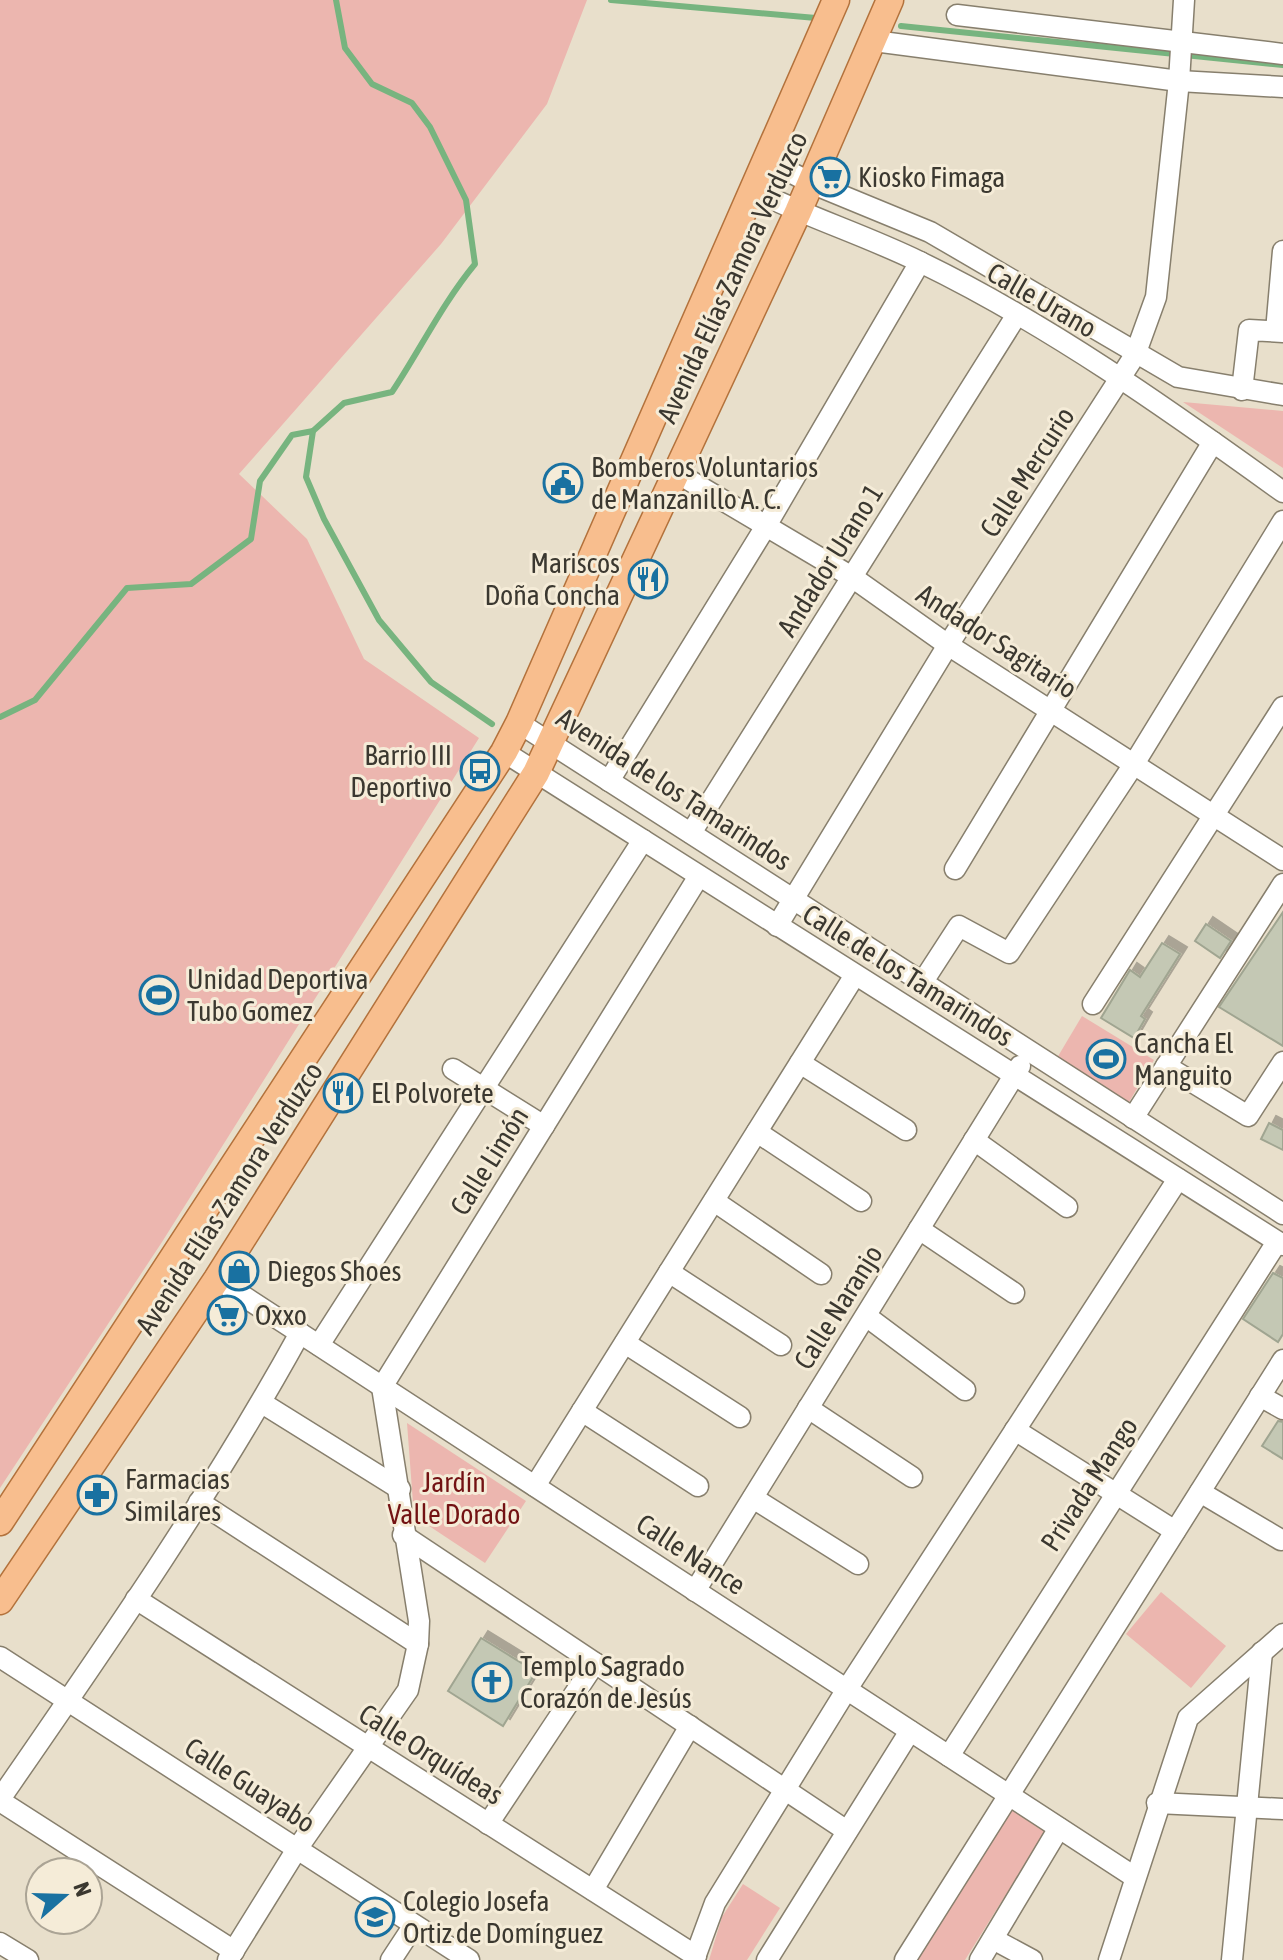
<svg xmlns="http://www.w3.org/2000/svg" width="1283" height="1960" font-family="'Asap Condensed',sans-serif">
  <defs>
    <filter id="shadow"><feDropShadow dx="7" dy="-7" stdDeviation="0" flood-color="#0004"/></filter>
  </defs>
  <rect width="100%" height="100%" fill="#e8dfcb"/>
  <!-- green -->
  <g fill="#ecb6af">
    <path d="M0,0H587L547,104L441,244L239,474L307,539L364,659L479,738L162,1242L0,1488Z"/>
    <path d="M1183,402L1283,411V468Z"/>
    <path d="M1082,1016L1154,1060L1129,1102L1057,1058Z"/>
    <path d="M407,1423L526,1501L485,1563L414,1516Z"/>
    <path d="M1161,1592L1226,1646L1191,1688L1126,1634Z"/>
    <path d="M1012,1808L1047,1829L965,1960H917Z"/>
    <path d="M743,1884L780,1908L747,1960H709L722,1917Z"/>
  </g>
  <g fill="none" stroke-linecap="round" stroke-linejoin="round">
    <!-- stream -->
    <g stroke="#77b47f" stroke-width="6">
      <path d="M336,0L345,48L372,84L412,103L430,127L466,200L475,264C442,304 420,350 392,392L344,403L313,431L306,477L324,519L379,620L431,682L492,724"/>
      <path d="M611,0L816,18"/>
      <path d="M901,26L1283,65"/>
      <path d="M0,717L35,700L127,588L191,584L251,539L260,481L292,435L313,431"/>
    </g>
  </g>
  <!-- building -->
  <g fill="#c4c8b4" stroke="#a0a591" stroke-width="2" filter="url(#shadow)">
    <path d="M1283,912V1046L1219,1007Z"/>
    <path d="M1206,924L1231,941L1220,958L1195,941Z"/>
    <path d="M1162,943L1180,954L1141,1016L1145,1019L1134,1038L1101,1018L1130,970L1140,977Z"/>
    <path d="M1269,1123L1283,1130V1150L1261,1139Z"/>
    <path d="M1273,1273L1283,1278V1334L1278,1342L1243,1319Z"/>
    <path d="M1278,1421L1283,1422V1459L1262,1446Z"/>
    <path d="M481,1638L536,1672L503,1726L448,1691Z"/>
  </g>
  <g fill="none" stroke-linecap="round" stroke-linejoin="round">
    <defs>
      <g id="minor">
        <path d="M957,15L1283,54"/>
        <path d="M874,41L1179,81L1283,87"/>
        <path d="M765,159L811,183L930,232L1178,377L1283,395"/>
        <path d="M753,190C807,217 865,235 920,262C1048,324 1168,409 1283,492"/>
        <path d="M1276,331L1283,251"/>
        <path d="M1242,390L1249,330L1283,332"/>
        <path d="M677,473L852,577L948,645L1283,860"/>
        <path d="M519,723L1283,1214"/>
        <path d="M504,752L1283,1245"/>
        <path d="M609,781L766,526L920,262"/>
        <path d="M691,833L1016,316"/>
        <path d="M955,869L1213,442"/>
        <path d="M777,926L948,645L1135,355L1156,297L1179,81L1184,0"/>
        <path d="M922,983L959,926L1009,953L1134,764L1283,521"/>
        <path d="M1093,1004L1283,707"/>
        <path d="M800,1063L906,1130"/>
        <path d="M1166,1066L1248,1116L1283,1062"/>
        <path d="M453,1069L544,1126"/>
        <path d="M1133,1118L1283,884"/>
        <path d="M757,1132L861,1201"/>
        <path d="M974,1140L1067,1207"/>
        <path d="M714,1201L821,1274"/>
        <path d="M919,1229L1014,1293"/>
        <path d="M669,1272L781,1345"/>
        <path d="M217,1279L1133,1876"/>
        <path d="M866,1316L965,1390"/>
        <path d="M625,1343L740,1417"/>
        <path d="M319,1345L643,840"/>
        <path d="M1260,1396L1283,1409"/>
        <path d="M262,1403L400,1489"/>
        <path d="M808,1408L912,1477"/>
        <path d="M582,1411L698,1486"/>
        <path d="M1015,1430L1175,1531"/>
        <path d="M535,1486L855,975"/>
        <path d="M1200,1492L1281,1540"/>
        <path d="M753,1498L858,1564"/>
        <path d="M199,1502L418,1644"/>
        <path d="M403,1535L847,1831"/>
        <path d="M695,1591L1020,1066"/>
        <path d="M136,1599L696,1956"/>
        <path d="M0,1657L469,1960"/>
        <path d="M949,1756L1277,1242"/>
        <path d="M0,1799C105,1647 211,1495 300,1333"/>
        <path d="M0,1801L234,1951"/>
        <path d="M1157,1803L1283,1809"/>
        <path d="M488,1824L595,1663"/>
        <path d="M593,1890L690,1726"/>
        <path d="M993,1939L1032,1960"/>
        <path d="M0,1943L28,1960"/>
        <path d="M228,1960L297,1849L408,1690L418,1644L419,1621L382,1387L699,876"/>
        <path d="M391,1960L414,1925"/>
        <path d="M694,1960L715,1903L847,1689L1178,1179"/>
        <path d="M767,1960L910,1731"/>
        <path d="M905,1960L1283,1360"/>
        <path d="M980,1960L1059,1828"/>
        <path d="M1109,1960L1188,1718L1283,1634"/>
        <path d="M1232,1960L1262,1652"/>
      </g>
      <g id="major">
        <path d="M0,1522L504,752L519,723L836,0"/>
        <path d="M0,1601L217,1279L536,773L798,212L890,0"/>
      </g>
    </defs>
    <!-- minor casing -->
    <use href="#minor" stroke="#877f6d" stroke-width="23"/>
    <!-- major casing -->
    <use href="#major" stroke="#b3723c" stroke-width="29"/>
    <!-- minor -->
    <use href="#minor" stroke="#fff" stroke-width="20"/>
    <!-- major -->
    <use href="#major" stroke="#f8be8e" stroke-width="26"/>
  </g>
  <!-- icons -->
  <defs>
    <symbol id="supermarket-ring" viewBox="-11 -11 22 22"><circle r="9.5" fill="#f5ecd8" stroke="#1971a1" stroke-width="1.5"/><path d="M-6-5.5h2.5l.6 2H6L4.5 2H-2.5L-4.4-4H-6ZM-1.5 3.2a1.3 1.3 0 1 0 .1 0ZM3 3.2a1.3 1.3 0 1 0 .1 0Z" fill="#1971a1"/></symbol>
    <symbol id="civic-ring" viewBox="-11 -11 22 22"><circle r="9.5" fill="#f5ecd8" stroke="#1971a1" stroke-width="1.5"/><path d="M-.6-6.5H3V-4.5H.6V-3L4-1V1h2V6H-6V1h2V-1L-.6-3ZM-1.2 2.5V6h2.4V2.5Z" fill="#1971a1"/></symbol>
    <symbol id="restaurant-ring" viewBox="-11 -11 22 22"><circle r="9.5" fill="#f5ecd8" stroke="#1971a1" stroke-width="1.5"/><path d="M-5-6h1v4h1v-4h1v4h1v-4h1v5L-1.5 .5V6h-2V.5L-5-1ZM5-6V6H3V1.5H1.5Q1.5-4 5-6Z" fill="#1971a1"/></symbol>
    <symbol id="bus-ring" viewBox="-11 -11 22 22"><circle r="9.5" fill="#f5ecd8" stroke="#1971a1" stroke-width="1.5"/><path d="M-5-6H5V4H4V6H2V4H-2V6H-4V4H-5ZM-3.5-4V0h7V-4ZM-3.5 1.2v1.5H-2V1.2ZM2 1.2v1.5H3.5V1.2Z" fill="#1971a1"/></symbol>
    <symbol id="stadium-ring" viewBox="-11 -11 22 22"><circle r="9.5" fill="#f5ecd8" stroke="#1971a1" stroke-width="1.5"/><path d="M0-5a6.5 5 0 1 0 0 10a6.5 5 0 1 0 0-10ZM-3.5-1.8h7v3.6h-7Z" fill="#1971a1"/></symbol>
    <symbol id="shop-ring" viewBox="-11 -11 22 22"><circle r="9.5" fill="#f5ecd8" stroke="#1971a1" stroke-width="1.5"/><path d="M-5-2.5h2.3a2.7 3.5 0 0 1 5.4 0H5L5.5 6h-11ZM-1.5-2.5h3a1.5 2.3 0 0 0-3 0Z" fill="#1971a1"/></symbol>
    <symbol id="pharmacy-ring" viewBox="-11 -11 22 22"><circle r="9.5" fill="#f5ecd8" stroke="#1971a1" stroke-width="1.5"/><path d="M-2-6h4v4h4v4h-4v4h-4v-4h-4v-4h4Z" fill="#1971a1"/></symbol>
    <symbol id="church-ring" viewBox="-11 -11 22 22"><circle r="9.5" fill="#f5ecd8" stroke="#1971a1" stroke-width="1.5"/><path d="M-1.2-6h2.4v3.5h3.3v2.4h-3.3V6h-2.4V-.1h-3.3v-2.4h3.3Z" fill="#1971a1"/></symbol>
    <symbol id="school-ring" viewBox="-11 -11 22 22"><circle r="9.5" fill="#f5ecd8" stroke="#1971a1" stroke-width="1.5"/><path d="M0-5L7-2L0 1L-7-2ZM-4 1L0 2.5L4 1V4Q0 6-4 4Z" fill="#1971a1"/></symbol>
  </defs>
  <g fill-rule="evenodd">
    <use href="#supermarket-ring" x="808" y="155" width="44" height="44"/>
    <use href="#civic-ring" x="541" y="461" width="44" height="44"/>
    <use href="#restaurant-ring" x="626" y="557" width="44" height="44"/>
    <use href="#bus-ring" x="458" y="749" width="44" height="44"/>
    <use href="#stadium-ring" x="137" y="973" width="44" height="44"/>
    <use href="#stadium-ring" x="1084" y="1037" width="44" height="44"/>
    <use href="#restaurant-ring" x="321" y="1071" width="44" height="44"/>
    <use href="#shop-ring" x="217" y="1249" width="44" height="44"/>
    <use href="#supermarket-ring" x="205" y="1293" width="44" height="44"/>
    <use href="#pharmacy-ring" x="75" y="1473" width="44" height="44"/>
    <use href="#church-ring" x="470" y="1660" width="44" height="44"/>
    <use href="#school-ring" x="353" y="1895" width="44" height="44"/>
  </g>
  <g text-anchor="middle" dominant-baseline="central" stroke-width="6" stroke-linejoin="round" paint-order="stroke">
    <!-- poi labels -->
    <g font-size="28" fill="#3b3830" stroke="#f5ecd8" text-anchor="start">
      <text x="858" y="177">Kiosko Fimaga</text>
      <text x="591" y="467">Bomberos Voluntarios<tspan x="591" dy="32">de Manzanillo A. C.</tspan></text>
      <text x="620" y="563" text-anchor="end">Mariscos<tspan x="620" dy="32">Doña Concha</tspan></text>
      <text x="452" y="755" text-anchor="end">Barrio III<tspan x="452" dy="32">Deportivo</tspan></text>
      <text x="187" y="979">Unidad Deportiva<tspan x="187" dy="32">Tubo Gomez</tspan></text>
      <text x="1134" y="1043">Cancha El<tspan x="1134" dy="32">Manguito</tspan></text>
      <text x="371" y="1093">El Polvorete</text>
      <text x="267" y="1271">Diegos Shoes</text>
      <text x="255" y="1315">Oxxo</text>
      <text x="125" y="1479">Farmacias<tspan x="125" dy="32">Similares</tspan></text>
      <text x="520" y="1666">Templo Sagrado<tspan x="520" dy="32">Corazón de Jesús</tspan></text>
      <text x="403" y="1901">Colegio Josefa<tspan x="403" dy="32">Ortiz de Domínguez</tspan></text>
    </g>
    <!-- street labels -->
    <g font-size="28" fill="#3b3830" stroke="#f5ecd8">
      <text transform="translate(732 277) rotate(-65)">Avenida Elías Zamora Verduzco</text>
      <text transform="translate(1042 300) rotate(30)">Calle Urano</text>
      <text transform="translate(1027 472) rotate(-57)">Calle Mercurio</text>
      <text transform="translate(830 560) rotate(-58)">Andador Urano 1</text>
      <text transform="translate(997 641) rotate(33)">Andador Sagitario</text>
      <text transform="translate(674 789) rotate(33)">Avenida de los Tamarindos</text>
      <text transform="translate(908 975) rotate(32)">Calle de los Tamarindos</text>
      <text transform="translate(489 1161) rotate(-58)">Calle Limón</text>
      <text transform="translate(229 1198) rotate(-57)">Avenida Elías Zamora Verduzco</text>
      <text transform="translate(838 1307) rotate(-58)">Calle Naranjo</text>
      <text transform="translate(1089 1484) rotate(-57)">Privada Mango</text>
      <text transform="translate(691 1554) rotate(33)">Calle Nance</text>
      <text transform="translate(431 1754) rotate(32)">Calle Orquídeas</text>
      <text transform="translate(250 1785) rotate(33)">Calle Guayabo</text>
    </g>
    <!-- park labels -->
    <g font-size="28" fill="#731213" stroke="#f5ecd8">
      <text x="454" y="1482">Jardín<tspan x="454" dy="32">Valle Dorado</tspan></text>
    </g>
  </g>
  <!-- north arrow -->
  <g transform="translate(64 1896) rotate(70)"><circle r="38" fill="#f5ecd8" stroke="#aba495" stroke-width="2"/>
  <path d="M0-6L14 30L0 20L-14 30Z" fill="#1971a1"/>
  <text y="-12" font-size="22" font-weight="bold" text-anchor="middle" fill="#3b3830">N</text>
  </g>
</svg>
